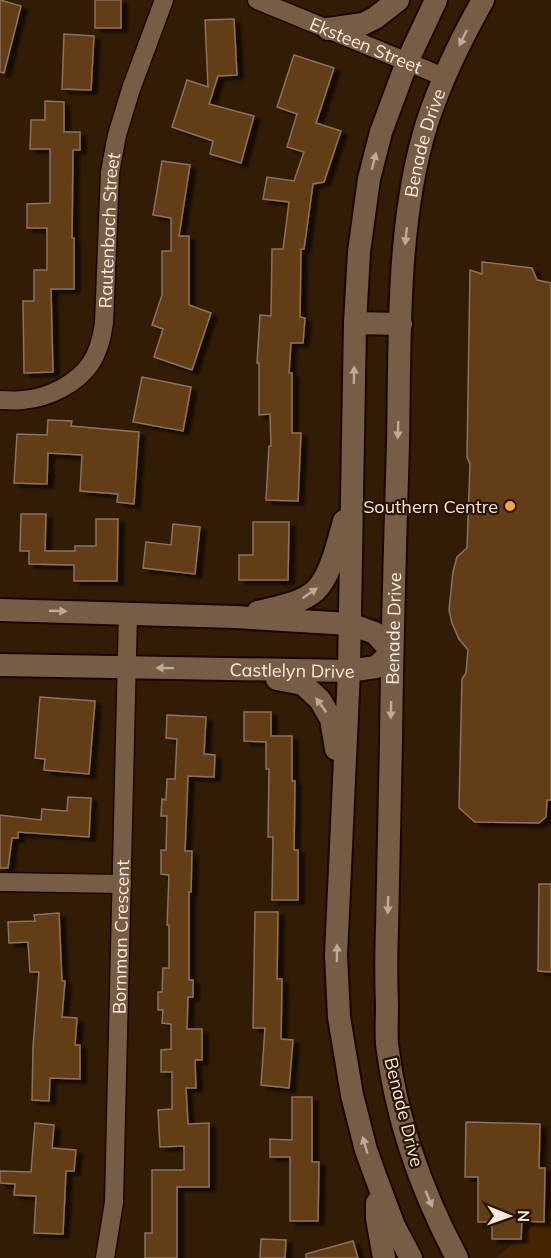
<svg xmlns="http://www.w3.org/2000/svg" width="551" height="1258" font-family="Mulish,sans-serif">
  <defs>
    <filter id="shadow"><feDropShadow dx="6" dy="4" stdDeviation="1.5" flood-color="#0009"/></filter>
  </defs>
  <rect width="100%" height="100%" fill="#321c06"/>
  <!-- green -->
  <path fill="#452400" d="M551,1211V1258H496Z"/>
  <!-- building -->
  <g fill="#623c15" stroke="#8c725b" stroke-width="1.5" filter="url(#shadow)">
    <path d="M0,0L21,6L4,73L0,72Z"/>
    <rect x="95" y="0" width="26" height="28"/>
    <path d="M234,19L237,75L218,76L209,104L254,116L241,163L210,154L213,141L172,127L187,80L208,87L205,20Z"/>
    <path d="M64,34L94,36L91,90L62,89Z"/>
    <path d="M294,55L334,68L316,123L341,131L324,182L313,184L304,249H301L300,317L305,318L303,343H291L289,373H292V433H301L298,501L266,500L269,446H271L270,414L259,415V363H257L260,315L271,316L272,249H283L289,202L263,199L267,177L294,181L304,152L287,147L297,114L277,107Z"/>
    <path d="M45,101L64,102V132H80V150H73L72,238H74V289H51L53,372L24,373L23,301H34V270H47V228H27V204L50,203V149H30L31,120H45Z"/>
    <path d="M162,161L190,165L179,236H189V305L211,313L192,370L154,357L163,329L152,325L162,295V251H171V218L153,215Z"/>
    <path d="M482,262L532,268L537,280L551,283V800H547L546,817L539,823L475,822L459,808L462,679L466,673L468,650L459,639L452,623L449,610L453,572L457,557L467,548L470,464L467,457L470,270L482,274Z"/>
    <path d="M142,377L191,387L183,431L133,422Z"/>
    <path d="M48,420L72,421L71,426L139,432L134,504L117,502L118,494L80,491L82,455L48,453L47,484L14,483L17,434L47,435Z"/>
    <path d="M21,514H46L45,551H75V546H96V519H118L117,581H74V565L29,564V551H20Z"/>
    <path d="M253,522H289L288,580H239V555H253Z"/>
    <path d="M173,524L200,527L195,574L143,568L146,542L171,545Z"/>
    <path d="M40,697L95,701L89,774L44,770L45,759L35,758Z"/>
    <path d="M244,712H271V736H292V781H295L294,850H298V900H272L273,837H268L269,769H266V742L244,741Z"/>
    <path d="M167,715L206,717L204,754L215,755L214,777L188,776L185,851H192L191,892H189V980H193V997H188L187,1029H202V1060H195L196,1088H186L188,1124L209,1123V1187H177V1258H145V1233H152V1170H184V1146L160,1147L158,1110L172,1109V1072H161V1050L171,1049V1024L162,1023L163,1010H158V992H162L163,968H169V925H167L169,875L161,874V850H166L167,816H161L162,799L166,800L167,779H175L177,739L166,738Z"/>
    <path d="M68,797L91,798L89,837L18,832V838H12L8,868H0V815L41,820L42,809L67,811Z"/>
    <path d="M539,884H551V972L538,971Z"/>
    <path d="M255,912H278L277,979H282L281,1039L293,1040L289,1088L261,1085L265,1028H253Z"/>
    <path d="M59,913L62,981H65L62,1017L77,1018L75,1045H80V1079L50,1078L49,1101L32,1100L33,1047L39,972H30L28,942L9,943L8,922L35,921L34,915Z"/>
    <path d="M292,1097H312V1162H319L318,1221H290V1157H270V1139L292,1140Z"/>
    <path d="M466,1122L540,1124L539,1168H545L544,1222L522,1221L521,1239H492V1222H478V1177H465Z"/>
    <path d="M35,1123L54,1125L52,1148L76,1150L74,1171H66L63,1234L34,1233L36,1196L14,1195L15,1184L0,1183V1171L31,1172Z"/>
    <path d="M261,1239L286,1240L285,1258H260Z"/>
    <path d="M353,1241L358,1258H306V1254Z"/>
  </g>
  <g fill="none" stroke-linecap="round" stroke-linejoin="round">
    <defs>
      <g id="minor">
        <path id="s1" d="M257,0L444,77"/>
        <path id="s2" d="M0,400C8,400 16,401 23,400C48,398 77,384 91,363C99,351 102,337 104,323L110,172L117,135L131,89L164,0"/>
        <path d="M0,882L122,884"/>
        <path id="s3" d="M105,1258L114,1202L128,613"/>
      </g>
      <g id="tertiary">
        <path d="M328,29L363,24L375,18L398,0"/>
        <path d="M355,323L401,324"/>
        <path d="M0,610L235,617L350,624L375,633L392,652"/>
        <path d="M258,612C277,607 300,604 315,591C331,576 338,542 344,521"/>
        <path id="s4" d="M0,665L349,671L376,667L392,652"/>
        <path d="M277,679L303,684L320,700L331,719L336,749"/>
        <path d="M377,1203V1218L384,1258"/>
        <path d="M411,1258L394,1226L375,1175L366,1150L352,1095L339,1017L336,955L349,671L355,323L359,252L369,179L381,132L407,62L436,0"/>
        <path id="s5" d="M457,1258C422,1192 396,1119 387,1044C386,1032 387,1018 387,1006C386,980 386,954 387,928C388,866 390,803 391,741C392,642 395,543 398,444C400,341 396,222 427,123C441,80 461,39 483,0"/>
      </g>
    </defs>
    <!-- minor casing -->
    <use href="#minor" stroke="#190600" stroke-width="21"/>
    <!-- tertiary casing -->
    <use href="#tertiary" stroke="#190600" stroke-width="26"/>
    <!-- minor -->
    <use href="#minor" stroke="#765d46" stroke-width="18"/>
    <!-- tertiary -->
    <use href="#tertiary" stroke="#765d46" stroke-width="22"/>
  </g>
  <!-- one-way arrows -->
  <defs><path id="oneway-solid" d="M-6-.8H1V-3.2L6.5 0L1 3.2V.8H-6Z" transform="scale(1.5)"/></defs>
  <g fill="#beaa98">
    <use href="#oneway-solid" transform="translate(463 38) rotate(116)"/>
    <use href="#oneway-solid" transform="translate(374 161) rotate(-76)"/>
    <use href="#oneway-solid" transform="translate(406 236) rotate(96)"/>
    <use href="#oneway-solid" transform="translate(354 375) rotate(-89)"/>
    <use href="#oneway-solid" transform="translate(398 430) rotate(92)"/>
    <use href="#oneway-solid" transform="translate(310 593) rotate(-35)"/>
    <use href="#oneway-solid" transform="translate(58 611) rotate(2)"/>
    <use href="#oneway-solid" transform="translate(165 668) rotate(-179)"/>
    <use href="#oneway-solid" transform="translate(321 705) rotate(-126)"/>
    <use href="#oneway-solid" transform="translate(391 710) rotate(91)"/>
    <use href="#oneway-solid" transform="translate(388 905) rotate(91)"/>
    <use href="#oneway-solid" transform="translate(337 953) rotate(-89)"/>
    <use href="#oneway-solid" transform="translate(365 1145) rotate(-106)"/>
    <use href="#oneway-solid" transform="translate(429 1199) rotate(67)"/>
  </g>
  <!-- markers -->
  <circle fill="#f7a149" stroke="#281300" stroke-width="2" cx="510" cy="506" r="6"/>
  <g text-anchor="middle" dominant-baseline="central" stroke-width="4.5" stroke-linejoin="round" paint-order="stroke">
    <!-- street labels -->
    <g font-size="18" fill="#f8e9dc" stroke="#281300">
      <text stroke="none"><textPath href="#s1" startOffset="118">Eksteen Street</textPath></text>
      <text stroke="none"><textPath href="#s5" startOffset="1130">Benade Drive</textPath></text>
      <text stroke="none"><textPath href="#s2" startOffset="238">Rautenbach Street</textPath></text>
      <text stroke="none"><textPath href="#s5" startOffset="642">Benade Drive</textPath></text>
      <text stroke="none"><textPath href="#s4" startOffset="292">Castlelyn Drive</textPath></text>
      <text stroke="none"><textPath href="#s3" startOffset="322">Bornman Crescent</textPath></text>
      <text transform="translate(404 1112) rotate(76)">Benade Drive</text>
    </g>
    <!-- poi labels -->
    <g font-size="18" fill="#f8e9dc" stroke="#281300" text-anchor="end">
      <text x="498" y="506">Southern Centre</text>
    </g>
  </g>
  <!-- north arrow -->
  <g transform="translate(509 1216) rotate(91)" stroke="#281300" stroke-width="4.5" paint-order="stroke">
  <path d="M0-4.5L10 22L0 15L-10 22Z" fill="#f8e9dc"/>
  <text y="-9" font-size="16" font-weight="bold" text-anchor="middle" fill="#f8e9dc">N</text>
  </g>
</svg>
